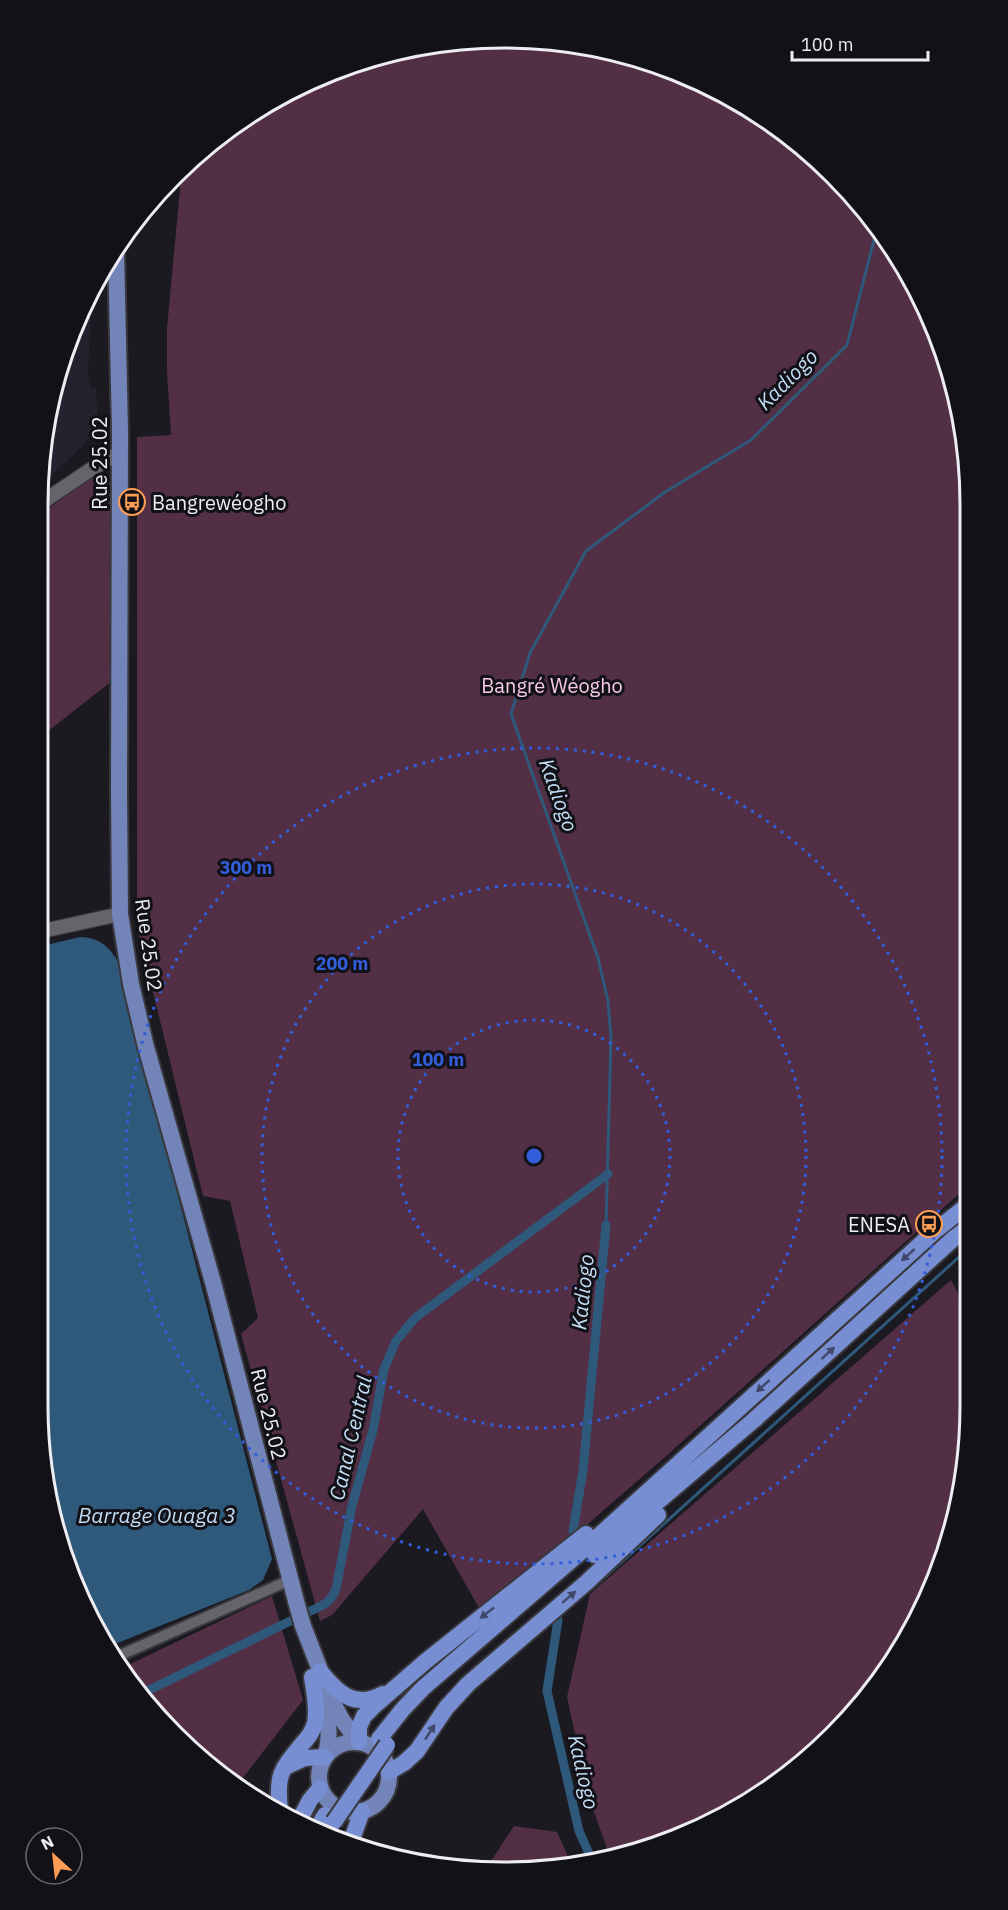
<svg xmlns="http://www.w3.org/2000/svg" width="1008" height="1910" font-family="'IBM Plex Sans',sans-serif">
  <rect width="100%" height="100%" fill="#1b1a20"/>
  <!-- built -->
  <path fill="#24222e" d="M92,288L88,375L91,389H96L98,418L84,444L38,488V474L53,383L86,297Z"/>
  <!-- green -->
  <g fill="#522f45">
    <path d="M535,39L625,53L711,86L811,153L874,220L935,326L966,443L969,1185L665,1457L483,1615L423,1509L332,1615L320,1621L241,1334L258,1318L230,1201L203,1196L137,927V437L171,435L167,372V328L182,168L197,153L271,100L354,62L443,41Z"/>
    <path d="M94,477H114L112,681L38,739V515Z"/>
    <path d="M951,1280L958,1293L964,1378L969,1384L970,1436L955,1526L922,1613L834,1736L763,1794L683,1837L609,1854L589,1798L567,1697L590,1594Z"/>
    <path d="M272,1596L303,1700L242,1779L227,1777L134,1690L122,1668Z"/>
    <path d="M514,1826L557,1832L571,1863L535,1871L487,1867Z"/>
  </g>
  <!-- water -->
  <path fill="#2e597b" d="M80,937C98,938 107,944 117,960L272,1559L263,1580L249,1590L110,1646L62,1556L38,1406V947Z"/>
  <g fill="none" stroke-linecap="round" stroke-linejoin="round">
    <!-- stream -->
    <g stroke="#2e597b" stroke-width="3">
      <path d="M606,1225L611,1037L608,1001L598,958L511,714L530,653L586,551L665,492L751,440L847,345L874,240L868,214"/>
      <path d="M593,1588L969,1248"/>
    </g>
    <!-- canal -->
    <g stroke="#2e597b" stroke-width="9">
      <path d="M573,1531L583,1470L606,1225"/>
      <path d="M558,1620L547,1691L579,1831L591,1858"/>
      <path d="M139,1695L325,1604L332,1597L336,1589L352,1506L373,1430L384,1369L396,1341L415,1318L608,1174"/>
    </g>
    <defs>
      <path id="minor" d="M116,1657L290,1580"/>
      <g id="tertiary">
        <path d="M38,505L90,470L119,453"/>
        <path d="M38,932L120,914"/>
      </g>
      <g id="primary">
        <path d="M116,249L120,431L119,790L120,914L131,984L146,1047L214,1286L297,1605L303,1626L332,1701L342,1720L359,1742"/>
        <path d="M317,1692C327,1717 333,1730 325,1757"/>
        <circle cx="354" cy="1777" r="35"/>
      </g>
      <g id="trunk">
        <path d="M595,1555L754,1420L953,1239L969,1227"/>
        <path d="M320,1671C337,1692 354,1710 383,1694"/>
        <path d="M379,1739L403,1709L423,1688L582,1551L935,1231L969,1204"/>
        <path d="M359,1742V1727L364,1716L373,1707L426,1661L586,1534"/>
        <path d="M285,1767L305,1758L325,1757"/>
        <path d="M389,1772L404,1763L417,1751L446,1708L468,1684L587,1582L658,1515"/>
        <path d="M280,1810C276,1774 281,1770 303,1743C308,1738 313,1730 315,1723C318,1709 314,1691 312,1677"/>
        <path d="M300,1819L310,1800L320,1788"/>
        <path d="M318,1827L325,1815"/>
        <path d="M351,1842L362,1811"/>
      </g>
    </defs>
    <!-- minor casing -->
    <use href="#minor" stroke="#39383d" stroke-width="14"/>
    <!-- tertiary casing -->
    <use href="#tertiary" stroke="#39383d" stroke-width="16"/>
    <!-- primary casing -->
    <use href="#primary" stroke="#39383d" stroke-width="20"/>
    <!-- trunk casing -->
    <use href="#trunk" stroke="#39383d" stroke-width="20"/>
    <!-- minor -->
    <use href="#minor" stroke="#65646b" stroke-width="10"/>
    <!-- tertiary -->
    <use href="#tertiary" stroke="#65646b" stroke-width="14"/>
    <!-- primary -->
    <use href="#primary" stroke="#7384b8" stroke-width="16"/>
    <!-- trunk -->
    <use href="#trunk" stroke="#788ed2" stroke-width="16"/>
    <defs>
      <path id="trunk-bridge" d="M334,1822L387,1745"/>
    </defs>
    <!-- trunk-bridge casing -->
    <use href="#trunk-bridge" stroke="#39383d" stroke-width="20" stroke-linecap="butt"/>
    <!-- trunk-bridge -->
    <use href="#trunk-bridge" stroke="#788ed2" stroke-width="16"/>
  </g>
  <!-- one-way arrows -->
  <defs><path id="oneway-solid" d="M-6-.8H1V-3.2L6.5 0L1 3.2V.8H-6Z" transform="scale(1.5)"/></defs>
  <g fill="#40496b">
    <use href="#oneway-solid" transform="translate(908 1255) rotate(138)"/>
    <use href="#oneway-solid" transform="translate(828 1353) rotate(-42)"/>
    <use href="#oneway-solid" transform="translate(763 1386) rotate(138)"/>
    <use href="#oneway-solid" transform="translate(569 1597) rotate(-41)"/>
    <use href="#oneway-solid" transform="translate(487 1613) rotate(142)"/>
    <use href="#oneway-solid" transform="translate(430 1732) rotate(-57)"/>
  </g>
  <!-- distance rings -->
  <g fill="none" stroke="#325edb" stroke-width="3" stroke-dasharray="3 6">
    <circle cx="534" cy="1156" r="136"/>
    <circle cx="534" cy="1156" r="272"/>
    <circle cx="534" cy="1156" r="408"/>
  </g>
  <!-- icons -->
  <defs>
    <symbol id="bus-ring" viewBox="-11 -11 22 22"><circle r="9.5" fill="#121117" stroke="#fd9d55" stroke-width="1.5"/><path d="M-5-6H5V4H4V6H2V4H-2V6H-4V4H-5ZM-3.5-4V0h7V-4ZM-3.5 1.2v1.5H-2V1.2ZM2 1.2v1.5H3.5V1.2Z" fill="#fd9d55"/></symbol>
  </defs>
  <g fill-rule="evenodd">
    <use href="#bus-ring" x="117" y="487" width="30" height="30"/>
    <use href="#bus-ring" x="914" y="1209" width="30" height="30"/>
  </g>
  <g text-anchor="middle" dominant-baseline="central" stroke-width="6" stroke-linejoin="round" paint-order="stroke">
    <!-- street labels -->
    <g font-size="20" fill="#eeedf2" stroke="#121117">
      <text transform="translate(99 463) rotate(-90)">Rue 25.02</text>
      <text transform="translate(149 945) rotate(82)">Rue 25.02</text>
      <text transform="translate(269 1414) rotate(76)">Rue 25.02</text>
    </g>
    <!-- poi labels -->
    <g font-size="20" fill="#eeedf2" stroke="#121117" text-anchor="start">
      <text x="152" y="502">Bangrewéogho</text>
      <text x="910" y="1224" text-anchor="end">ENESA</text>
    </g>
    <!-- park labels -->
    <g font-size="20" fill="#f7c9e4" stroke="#121117">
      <text x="552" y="685">Bangré Wéogho</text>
    </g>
    <!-- water labels -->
    <g font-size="21" font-style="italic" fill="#c2dcf3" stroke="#121117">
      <text transform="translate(787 379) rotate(-45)">Kadiogo</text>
      <text transform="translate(559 795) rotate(70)">Kadiogo</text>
      <text transform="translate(582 1292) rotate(-84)">Kadiogo</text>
      <text transform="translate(350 1438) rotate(-77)">Canal Central</text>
      <text x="157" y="1515">Barrage Ouaga 3</text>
      <text transform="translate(584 1772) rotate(77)">Kadiogo</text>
    </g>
  </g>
  <!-- crop -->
  <path d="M0 0H1008V1910H0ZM504 48H504A456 456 0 0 1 960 504V1406A456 456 0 0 1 504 1862H504A456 456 0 0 1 48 1406V504A456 456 0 0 1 504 48Z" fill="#121117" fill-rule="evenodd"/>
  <path fill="none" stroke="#eeedf2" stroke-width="3" d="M504 48H504A456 456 0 0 1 960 504V1406A456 456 0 0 1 504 1862H504A456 456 0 0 1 48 1406V504A456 456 0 0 1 504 48Z"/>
  <circle cx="534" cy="1156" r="9" fill="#325edb" stroke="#121117" stroke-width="3"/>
  <g font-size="18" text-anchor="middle" font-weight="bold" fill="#325edb" stroke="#121117" stroke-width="6" stroke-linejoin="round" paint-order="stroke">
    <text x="246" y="874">300 m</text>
    <text x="342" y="970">200 m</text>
    <text x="438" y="1066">100 m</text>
  </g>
  <!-- north arrow -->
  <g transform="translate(54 1856) rotate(333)"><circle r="28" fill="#121117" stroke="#6a696f" stroke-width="1.5"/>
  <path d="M0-4.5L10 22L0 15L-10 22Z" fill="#fd9d55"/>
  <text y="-9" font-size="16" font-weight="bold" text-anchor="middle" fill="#eeedf2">N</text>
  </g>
  <!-- scale -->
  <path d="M792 51v9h136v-9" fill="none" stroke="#eeedf2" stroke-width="3"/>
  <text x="801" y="51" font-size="18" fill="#eeedf2" stroke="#121117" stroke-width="4.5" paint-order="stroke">100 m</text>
</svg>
